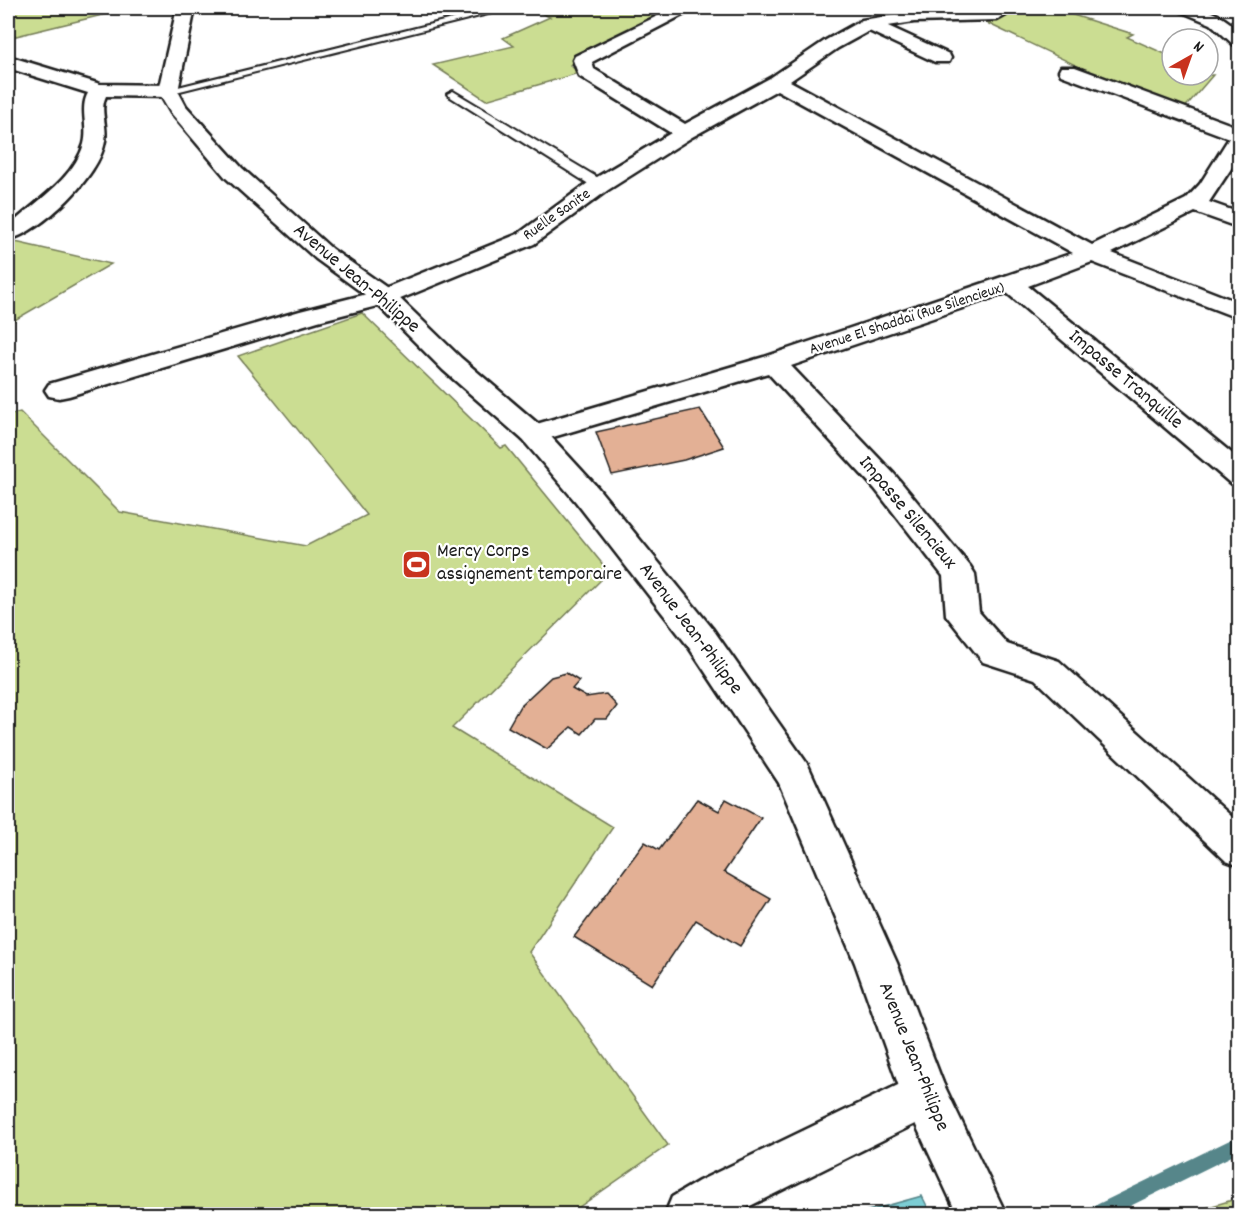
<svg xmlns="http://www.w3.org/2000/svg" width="1247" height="1222" font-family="Dekko,sans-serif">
  <rect width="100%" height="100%" fill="#fff"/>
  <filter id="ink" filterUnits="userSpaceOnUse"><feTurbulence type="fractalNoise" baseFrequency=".0167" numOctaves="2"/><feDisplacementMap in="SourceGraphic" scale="12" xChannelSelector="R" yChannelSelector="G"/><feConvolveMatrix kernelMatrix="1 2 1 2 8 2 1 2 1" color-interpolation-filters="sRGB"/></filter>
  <g filter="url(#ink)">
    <!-- green -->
    <g fill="#cbdd92" stroke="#747c57" stroke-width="1.5">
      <path d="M8,8H131L8,38Z"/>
      <path d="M529,8H679L579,55L570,65L579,73L486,100L433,65L514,46L503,38L550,17Z"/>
      <path d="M1012,8H1051L1133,34L1127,37L1172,57V75H1213L1183,110L1149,100L970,15Z"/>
      <path d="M8,240L11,241L111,264L8,324Z"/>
      <path d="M362,313L501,448L506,446L609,572L452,728L613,827L529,952L668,1145L569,1214H8V415L20,412L120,512L306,546L367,515L238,356Z"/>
      <path d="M1239,1198V1214H1185Z"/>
    </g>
    <!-- water -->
    <path fill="#7ccdd4" stroke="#56868a" stroke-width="1.5" d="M922,1196L931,1214H857Z"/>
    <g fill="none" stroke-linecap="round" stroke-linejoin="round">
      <!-- stream -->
      <path fill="#56868a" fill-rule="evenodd" d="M1240,1135V1152L1114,1214H1087L1090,1208Z"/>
    </g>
    <!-- building -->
    <g fill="#e3b095" stroke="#1c1c1c" stroke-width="1.5">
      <path d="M700,409L724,447L684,460L612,475L596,432Z"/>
      <path d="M566,673L579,681L572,689L586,697L606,694L617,706L607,719H595L582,734L571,727L547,749L508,727L520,706L551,677Z"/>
      <path d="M697,799L719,811L726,799L761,818L724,872L771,899L740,946L696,920L652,985L574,937L645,842L659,850Z"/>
    </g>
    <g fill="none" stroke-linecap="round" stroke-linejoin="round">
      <defs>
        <g id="lane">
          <path d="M496,8H512L168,94L162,91Z"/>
          <path d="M453,91L605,182L606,185L600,189L595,188L449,96L447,94Z"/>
        </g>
        <g id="street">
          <path d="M674,8H696L592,62L594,69L685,124L770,78L826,40L862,20L914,12L1003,11L1006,15L997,20L914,22L888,26L949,54L951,58L949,62H935L869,31L838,48L790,81L1092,245L1186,199L1200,184L1229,138L1061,75L1059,71L1061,67H1075L1240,128V155L1209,202L1240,213V228L1195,212L1112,253L1240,303V319L1092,262L1028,286L1240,460V486L1230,483L1007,293L791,366L895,475L970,566L975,574L979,612L1007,644L1059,661L1240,824V866L1226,861L1035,679L983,662L946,615L943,576L875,489L768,373L533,443L523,440L519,434L523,428L764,357L1073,253L777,90L692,137L608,190L534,244L393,302L318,321L69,396L59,398L49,396L45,390L49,384L300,311L375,292L518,234L592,180L671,133L579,76L573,60L575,56Z"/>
          <path d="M1179,8C1204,5 1221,14 1240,31V46L1234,45L1211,24L1182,12Z"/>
          <path d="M8,56L100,84L168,85L178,91L168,97L106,96C99,110 108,126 105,141C100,176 41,232 8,240V224L16,220C41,198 74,177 84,144C89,127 79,109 88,93L8,68Z"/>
          <path d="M925,1072L941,1079L948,1095L941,1111L734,1214H665L672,1197L699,1181Z"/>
        </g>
        <path id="secondary" d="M177,8H195L178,91L186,106L242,168L332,249L393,292L461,358L543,428L598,488L712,628L808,765L897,963L943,1083L1006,1214H957L902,1095L855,963L779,783L688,646L576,502L523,440L443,370L375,302L316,259L226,178L171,113L158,91Z"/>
      </defs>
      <!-- lane casing -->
      <use href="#lane" stroke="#1c1c1c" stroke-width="4"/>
      <!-- street casing -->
      <use href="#street" stroke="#1c1c1c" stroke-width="5"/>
      <!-- secondary casing -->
      <use href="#secondary" stroke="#1c1c1c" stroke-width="5"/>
      <!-- lane -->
      <use href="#lane" fill="#fff" fill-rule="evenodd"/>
      <!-- street -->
      <use href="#street" fill="#fff" fill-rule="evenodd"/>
      <!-- secondary -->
      <use href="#secondary" fill="#fff" fill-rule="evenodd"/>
    </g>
  </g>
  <!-- icons -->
  <defs>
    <symbol id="stadium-square" viewBox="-11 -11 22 22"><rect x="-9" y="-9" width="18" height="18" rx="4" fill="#c8321e" stroke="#fff"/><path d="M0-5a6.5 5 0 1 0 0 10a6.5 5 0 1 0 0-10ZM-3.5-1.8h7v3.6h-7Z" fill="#fff"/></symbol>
  </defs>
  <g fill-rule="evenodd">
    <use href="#stadium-square" x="400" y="548" width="33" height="33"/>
  </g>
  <g text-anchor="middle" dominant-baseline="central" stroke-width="4.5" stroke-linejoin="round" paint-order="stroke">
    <!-- far-street labels -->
    <g font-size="16" fill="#1c1c1c" stroke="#fff">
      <text transform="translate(557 215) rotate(-35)">Ruelle Sanite</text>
      <text transform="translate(907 319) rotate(-18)">Avenue El Shaddaï (Rue Silencieux)</text>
    </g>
    <!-- street labels -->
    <g font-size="20" fill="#1c1c1c" stroke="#fff">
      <text transform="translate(356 279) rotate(40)">Avenue Jean-Philippe</text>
      <text transform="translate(1125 380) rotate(40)">Impasse Tranquille</text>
      <text transform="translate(907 513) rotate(50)">Impasse Silencieux</text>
      <text transform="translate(690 629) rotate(53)">Avenue Jean-Philippe</text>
      <text transform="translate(913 1057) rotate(68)">Avenue Jean-Philippe</text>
    </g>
    <!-- poi labels -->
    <g font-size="20" fill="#1c1c1c" stroke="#fff" text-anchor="start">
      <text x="437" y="552">Mercy Corps<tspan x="437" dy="23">assignement temporaire</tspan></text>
    </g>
  </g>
  <!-- margin -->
  <rect width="1247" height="1222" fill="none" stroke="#fff" stroke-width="30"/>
  <rect x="15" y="15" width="1217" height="1192" fill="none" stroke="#1c1c1c" stroke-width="2" filter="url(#ink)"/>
  <!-- north arrow -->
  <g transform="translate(1190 57) rotate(40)"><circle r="28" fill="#ffffff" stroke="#a4a4a4" stroke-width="1.5"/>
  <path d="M0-4.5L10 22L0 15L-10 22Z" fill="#c8321e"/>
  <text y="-9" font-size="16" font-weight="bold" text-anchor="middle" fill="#1c1c1c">N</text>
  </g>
</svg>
